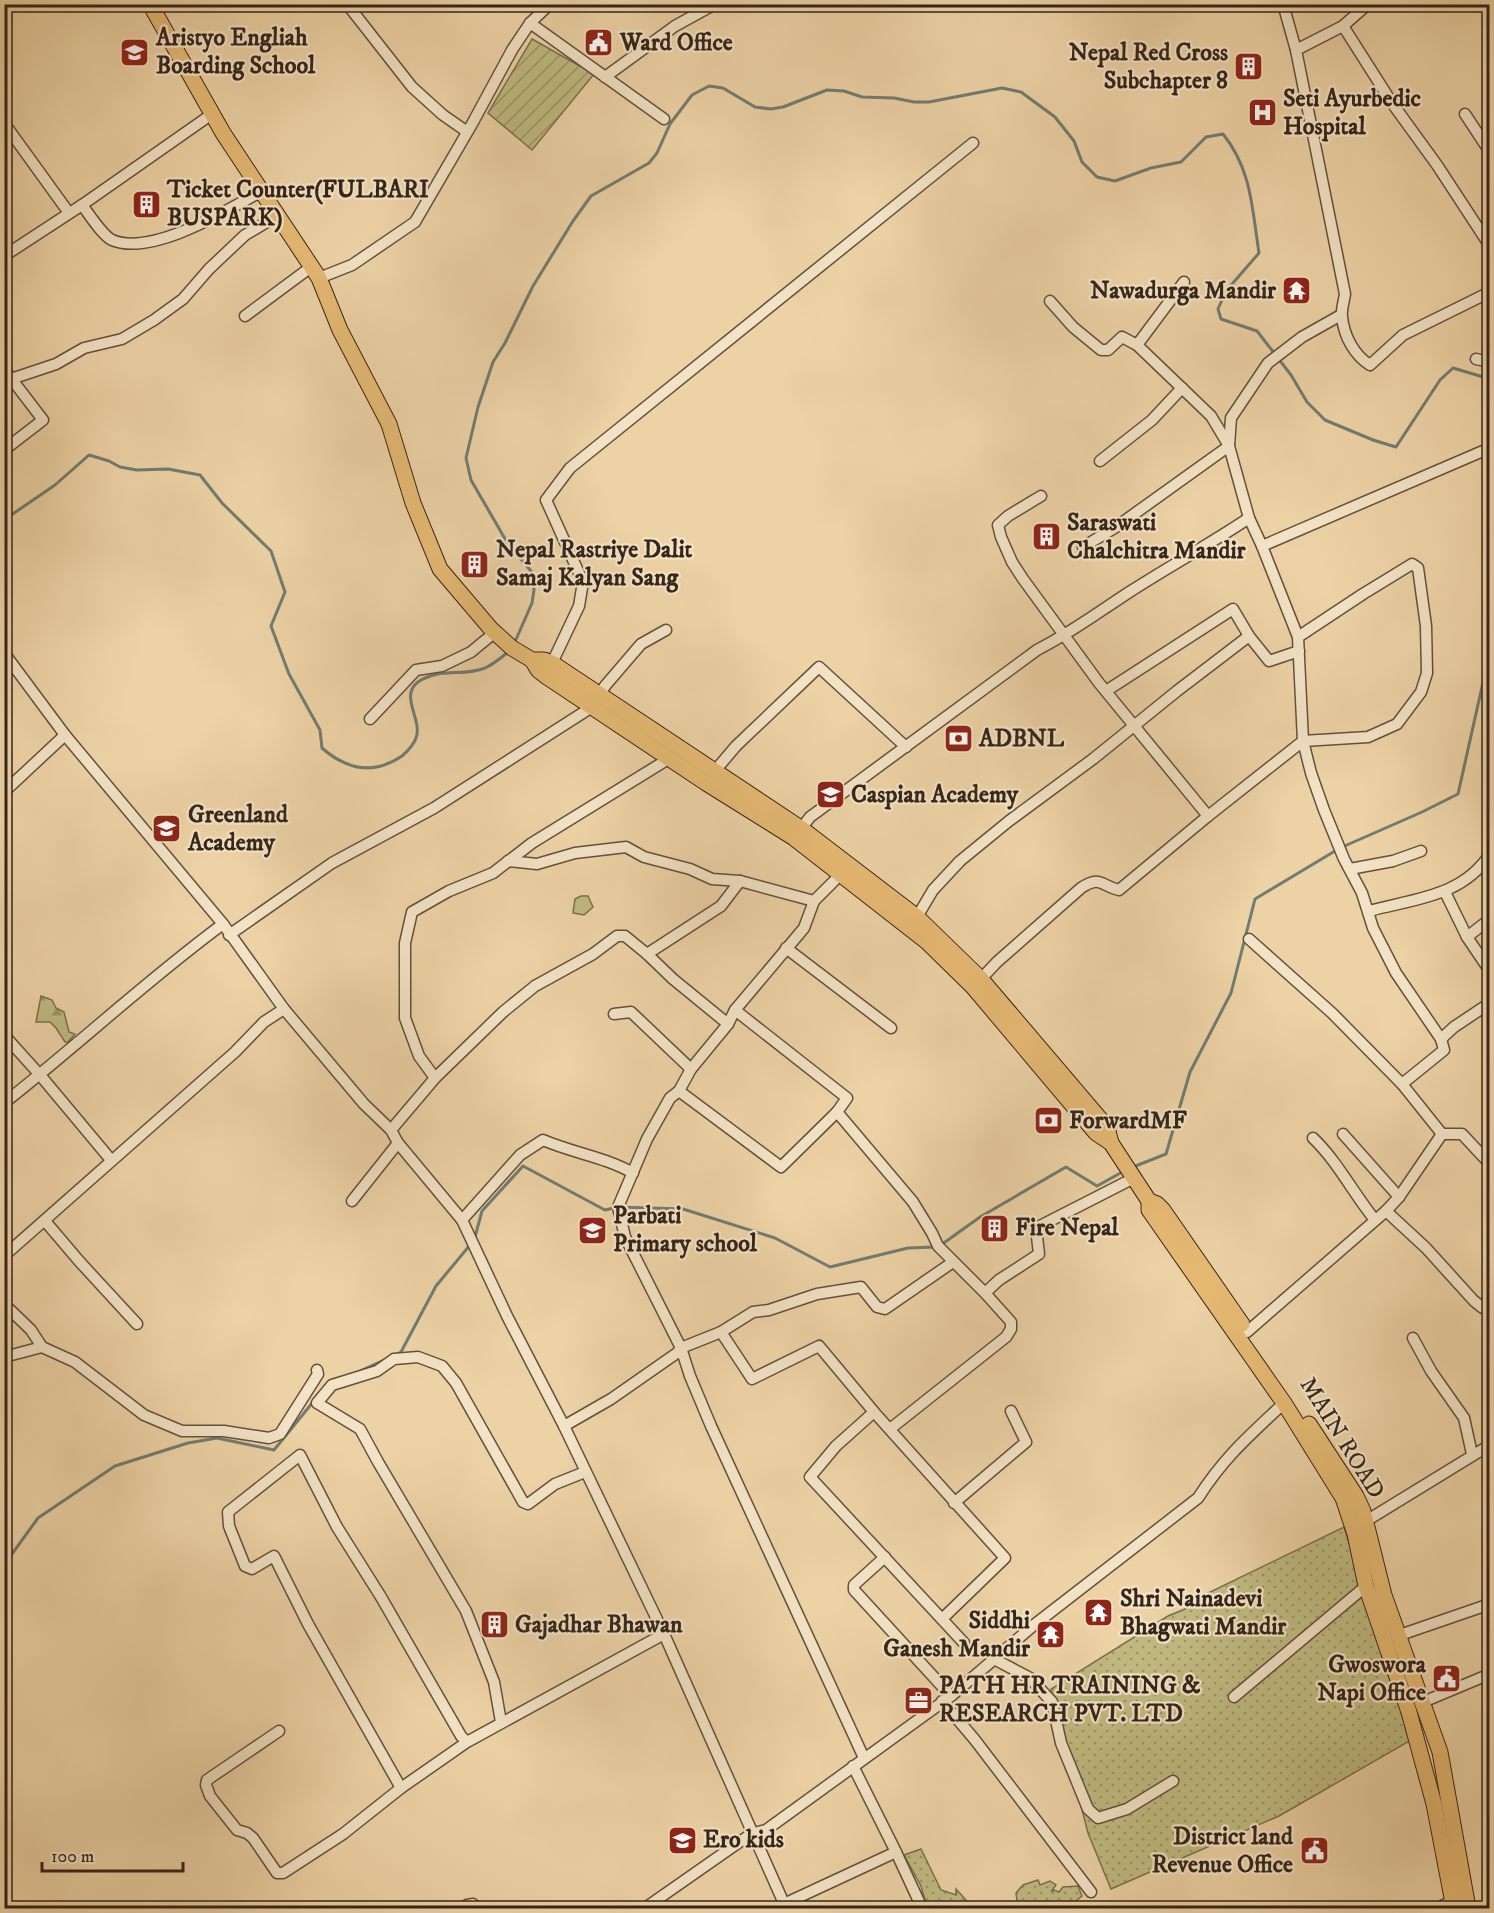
<svg xmlns="http://www.w3.org/2000/svg" width="1494" height="1913" font-family="'IM FELL DW Pica',serif">
  <defs>
    <pattern id="grass-dots" width="8" height="8" patternUnits="userSpaceOnUse" patternTransform="scale(1.5)"><rect width="8" height="8" fill="#c0ba81"/><path d="M2 2h.1M6 6h.1" fill="none" stroke="#9d9769" stroke-width="1.8" stroke-linecap="round"/></pattern>
    <pattern id="forest-firs" width="22" height="20" patternUnits="userSpaceOnUse" patternTransform="scale(1.5)"><rect width="22" height="20" fill="#c0ba81"/><path d="M5 1l3.5 6h-7zM16 11l3.5 6h-7z" fill="#9d9769"/></pattern>
    <pattern id="garden-furrows" width="10" height="10" patternUnits="userSpaceOnUse" patternTransform="scale(1.5)"><rect width="10" height="10" fill="#c0ba81"/><path d="M-1 1l2-2M0 10L10 0M9 11l2-2" fill="none" stroke="#9d9769"/></pattern>
  </defs>
  <rect width="100%" height="100%" fill="#edd2a6"/>
  <filter id="stains"><feTurbulence type="fractalNoise" baseFrequency=".00333" numOctaves="4"/><feColorMatrix values="0 0 0 0 .2 0 0 0 0 .09 0 0 0 0 .02 0 0 0 .5 -.17"/></filter>
  <radialGradient id="worn" r=".72"><stop offset=".6" stop-color="#630" stop-opacity="0"/><stop offset="1" stop-color="#630" stop-opacity=".3"/></radialGradient>
  <!-- grass -->
  <g fill="url(#grass-dots)" stroke="#7a704e" stroke-width="1.5">
    <path d="M1344,1527L1413,1739L1279,1816L1111,1889L1088,1833L1051,1689L1168,1616L1185,1609L1198,1598Z"/>
    <path d="M921,1849L941,1890L956,1895V1889L966,1900L967,1908H954L949,1906L944,1908H929L927,1907L921,1886L904,1855Z"/>
    <path d="M1038,1880L1040,1885L1050,1881L1056,1885L1051,1892L1054,1890L1059,1892L1063,1887L1078,1886L1082,1896L1072,1904L1071,1908H1018L1016,1893L1023,1885Z"/>
  </g>
  <!-- forest -->
  <g fill="url(#forest-firs)" stroke="#7a704e" stroke-width="1.5">
    <path d="M581,896H588L593,907L584,915L573,913L575,899Z"/>
    <path d="M41,996L52,1000L56,1008L64,1012L69,1032L75,1034L68,1042H65L56,1028L50,1022H36Z"/>
  </g>
  <!-- garden -->
  <path fill="url(#garden-furrows)" stroke="#7a704e" stroke-width="1.5" d="M532,39L594,74L532,150L488,113Z"/>
  <g fill="none" stroke-linecap="round" stroke-linejoin="round">
    <!-- stream -->
    <g stroke="#727c72" stroke-width="3">
      <path d="M4,520L55,485L89,455L109,461L120,467L137,470L168,469L200,475L222,503L271,551L285,592L271,626L289,674L320,730L322,748C347,770 374,775 402,756C407,752 414,744 416,738C423,720 399,696 418,682C440,667 463,677 485,668C494,664 501,658 508,652"/>
      <path d="M514,644L532,603L534,590L531,571L508,544L471,480L466,458L478,407L493,362L505,343L533,286L573,221L591,196L649,163L657,153L670,124L692,95L709,86L723,88L755,107L771,109L783,107L827,90L844,91L862,97L894,98L914,102H929L1002,88L1021,92L1055,117L1074,141L1082,162L1097,177L1115,181L1151,168L1181,162L1206,137L1223,134C1252,170 1252,209 1259,253L1226,291L1218,309L1221,319L1257,331L1291,375L1307,402L1325,420L1373,440L1396,447L1440,380L1453,368L1490,379"/>
      <path d="M1133,1167L1166,1154L1190,1072L1231,993L1255,899L1340,848L1422,812L1458,794L1490,651"/>
      <path d="M475,1237L482,1211L523,1166L605,1210L618,1207L683,1209L775,1238L830,1267L908,1248L935,1247"/>
      <path d="M941,1245L980,1217L1066,1167L1097,1186L1124,1171"/>
      <path d="M395,1355L401,1352L436,1286L470,1245"/>
      <path d="M360,1371L384,1360"/>
      <path d="M4,1565L38,1518L115,1466L188,1443L217,1438L274,1450L313,1402"/>
    </g>
    <defs>
      <g id="minor">
        <path d="M347,4L412,87L443,115L466,131"/>
        <path d="M1283,4L1296,50"/>
        <path d="M1368,4L1343,26L1296,50L1345,294C1344,301 1341,310 1342,317C1344,336 1354,355 1370,365L1403,335L1490,292"/>
        <path d="M530,23L664,119"/>
        <path d="M1343,26L1392,103L1437,165L1490,246"/>
        <path d="M605,77L675,26L715,4"/>
        <path d="M1465,114L1490,152"/>
        <path d="M4,123L69,213"/>
        <path d="M82,205C89,214 102,235 112,240C151,257 228,210 262,191"/>
        <path d="M4,256L82,205L212,114"/>
        <path d="M319,278L352,265L415,222L472,124L512,50L530,23L550,4"/>
        <path d="M1050,301L1073,327L1101,350H1108L1122,337L1137,345L1211,416L1229,446L1116,527L1083,547"/>
        <path d="M245,316L311,267"/>
        <path d="M1137,345L1184,282"/>
        <path d="M1476,359L1490,362"/>
        <path d="M4,369L43,420L4,450"/>
        <path d="M11,379L56,364L84,348L122,339L154,320L183,299L209,269L245,235L277,216"/>
        <path d="M1100,461L1152,420L1182,388"/>
        <path d="M1262,546L1483,451L1490,455"/>
        <path d="M4,653L65,735L223,924L284,1009L364,1104L391,1130L398,1143L462,1220L507,1316L564,1426L664,1634L786,1908"/>
        <path d="M552,663L579,606L583,582L546,500L570,468L973,143"/>
        <path d="M1106,691L1233,609L1249,636L1269,661L1299,651"/>
        <path d="M370,719L416,670L442,666L471,652L494,633"/>
        <path d="M714,772L736,746L819,667L906,747"/>
        <path d="M4,792L65,735"/>
        <path d="M1208,816L1303,741L1368,737L1397,724L1421,692L1427,673L1426,626L1418,568L1412,564L1363,594L1298,637"/>
        <path d="M798,833L810,817L1037,650C1071,633 1100,611 1131,591C1170,566 1210,544 1249,518"/>
        <path d="M508,861L537,864L575,853L626,847L644,857L690,869L712,879L740,881L814,901"/>
        <path d="M1350,869L1393,861L1421,851"/>
        <path d="M841,874L814,901L804,928L735,1010L728,1024L691,1069L679,1091L670,1098L647,1139L618,1207L625,1237L681,1348L690,1376L711,1426L864,1758"/>
        <path d="M1445,892L1467,937"/>
        <path d="M1369,911C1412,899 1463,897 1490,854"/>
        <path d="M917,917L933,890L960,861L1009,821L1093,759L1177,691L1249,636"/>
        <path d="M1490,919L1467,937L1490,971"/>
        <path d="M229,935L332,863L434,808L592,707L605,686L641,644L666,630"/>
        <path d="M1249,939L1332,1013L1402,1084"/>
        <path d="M786,948L891,1028"/>
        <path d="M647,954L721,906L740,881"/>
        <path d="M978,982L997,962L1081,888C1101,875 1101,886 1119,890L1208,816L1099,683L1023,579L1012,562L1001,537L998,525L1008,516L1041,496"/>
        <path d="M735,1010L847,1098L837,1112L913,1202L932,1233L938,1246L985,1293L999,1280L1039,1254L1036,1228L1134,1178"/>
        <path d="M614,1014L631,1012L691,1069"/>
        <path d="M4,1035L40,1075L111,1160"/>
        <path d="M1441,1039L1454,1027L1490,1003"/>
        <path d="M435,1078L419,1056L405,1018V943L412,912L449,891L493,873L532,843L670,758"/>
        <path d="M679,1091L781,1167L837,1112"/>
        <path d="M4,1103C78,1045 147,980 223,924"/>
        <path d="M391,1130L435,1078L503,1012L535,986L593,954L617,936H625L647,954L673,979L728,1024"/>
        <path d="M1343,1134L1399,1197"/>
        <path d="M1442,1134H1462L1490,1164"/>
        <path d="M1313,1138C1338,1162 1353,1193 1375,1220"/>
        <path d="M352,1201L398,1143"/>
        <path d="M1386,1211L1426,1248L1474,1301L1483,1308"/>
        <path d="M462,1220L520,1155L543,1140C573,1153 605,1157 633,1173"/>
        <path d="M45,1221L79,1261L137,1324"/>
        <path d="M4,1256L235,1052L264,1022L284,1009"/>
        <path d="M4,1304L31,1330L42,1347L75,1362L144,1415L182,1431H224L269,1438L280,1434L318,1374L317,1370"/>
        <path d="M721,1332L753,1312L769,1310L817,1294L861,1287L877,1307L885,1309L953,1262"/>
        <path d="M1247,1332L1386,1211L1399,1197L1442,1134L1402,1084L1444,1050L1441,1039L1396,973L1373,928L1362,893L1344,859L1324,810L1311,773L1303,741L1298,637L1262,546L1249,518L1229,446L1231,418L1268,363L1302,337L1341,315"/>
        <path d="M1413,1338L1431,1371L1464,1418L1472,1454"/>
        <path d="M4,1357L42,1347"/>
        <path d="M874,1412L1005,1558L942,1619"/>
        <path d="M564,1426L611,1399L677,1353L681,1348L721,1332L752,1379L819,1346L874,1412L836,1446L810,1477L964,1643"/>
        <path d="M890,1429L1006,1337L1011,1329V1322L985,1293"/>
        <path d="M954,1503L1026,1442L1011,1411"/>
        <path d="M1366,1521L1490,1445"/>
        <path d="M885,1557L854,1585V1590L951,1696"/>
        <path d="M1397,1636L1490,1604"/>
        <path d="M994,1659L1030,1678L1052,1702L1061,1743L1088,1809L1098,1818L1127,1809L1173,1781"/>
        <path d="M1234,1697L1366,1586"/>
        <path d="M942,1701L975,1740L1091,1892"/>
        <path d="M1423,1702L1490,1674"/>
        <path d="M501,1722L494,1682L466,1611L378,1462L360,1429L317,1403L332,1385L377,1371L394,1359L418,1357L442,1366L456,1383L523,1502L528,1504L555,1484L585,1472"/>
        <path d="M279,1731L207,1780L206,1785L210,1796L237,1830L247,1833L253,1838L277,1873H283L343,1834L401,1788"/>
        <path d="M467,1742L461,1736L381,1597L337,1527L300,1455L228,1512L229,1526L245,1566L252,1569L274,1556L308,1624L401,1788L467,1742L664,1634"/>
        <path d="M853,1766L896,1852L922,1908"/>
        <path d="M784,1904L896,1852"/>
        <path d="M461,1908L467,1905L473,1904L477,1908"/>
        <path d="M645,1908L751,1834L766,1830L951,1696L1034,1625L1198,1498C1224,1457 1250,1435 1284,1403"/>
        <path d="M1437,1908L1453,1901"/>
      </g>
      <g id="primary">
        <path d="M150,4L223,133L319,278L340,330L389,424L413,503L440,569L491,629L512,648L532,660H544L552,663L802,829L917,917L981,979L1107,1127L1111,1143"/>
        <path d="M532,660L538,670L547,677L706,783L794,838L926,941L973,987L1096,1133L1111,1143L1149,1201V1210L1284,1403L1343,1498L1355,1534L1366,1586L1409,1712L1434,1804L1454,1908"/>
        <path d="M1149,1201L1157,1204L1163,1210L1242,1324"/>
        <path d="M1309,1424L1356,1496L1363,1511L1384,1595L1440,1752L1468,1908"/>
      </g>
    </defs>
    <!-- minor casing -->
    <use href="#minor" stroke="#63503e" stroke-width="13"/>
    <!-- primary casing -->
    <use href="#primary" stroke="#35251b" stroke-width="17"/>
    <!-- minor -->
    <use href="#minor" stroke="#f3e2c5" stroke-width="10"/>
    <!-- primary -->
    <use href="#primary" stroke="#e6b973" stroke-width="15"/>
  </g>
  <!-- icons -->
  <defs>
    <symbol id="civic-square" viewBox="-11 -11 22 22"><rect x="-9" y="-9" width="18" height="18" rx="4" fill="#8f2418" stroke="#f3e2c5"/><path d="M-.6-6.5H3V-4.5H.6V-3L4-1V1h2V6H-6V1h2V-1L-.6-3ZM-1.2 2.5V6h2.4V2.5Z" fill="#fff"/></symbol>
    <symbol id="school-square" viewBox="-11 -11 22 22"><rect x="-9" y="-9" width="18" height="18" rx="4" fill="#8f2418" stroke="#f3e2c5"/><path d="M0-5L7-2L0 1L-7-2ZM-4 1L0 2.5L4 1V4Q0 6-4 4Z" fill="#fff"/></symbol>
    <symbol id="building-square" viewBox="-11 -11 22 22"><rect x="-9" y="-9" width="18" height="18" rx="4" fill="#8f2418" stroke="#f3e2c5"/><path d="M-4-6H4V6H1V3H-1V6H-4ZM-2.5-4.3h1.7v1.8h-1.7ZM.8-4.3h1.7v1.8H.8ZM-2.5-1h1.7V.8h-1.7ZM.8-1h1.7V.8H.8Z" fill="#fff"/></symbol>
    <symbol id="hospital-square" viewBox="-11 -11 22 22"><rect x="-9" y="-9" width="18" height="18" rx="4" fill="#8f2418" stroke="#f3e2c5"/><path d="M-5-5h3v3.5h4V-5h3V5h-3V1.5h-4V5h-3Z" fill="#fff"/></symbol>
    <symbol id="temple-square" viewBox="-11 -11 22 22"><rect x="-9" y="-9" width="18" height="18" rx="4" fill="#8f2418" stroke="#f3e2c5"/><path d="M0-6L5-2H3V0L6.5 2.5H4V6H1.5V3h-3V6H-4V2.5H-6.5L-3 0V-2H-5Z" fill="#fff"/></symbol>
    <symbol id="bank-square" viewBox="-11 -11 22 22"><rect x="-9" y="-9" width="18" height="18" rx="4" fill="#8f2418" stroke="#f3e2c5"/><path d="M-6-4H6V4H-6ZM0-2.3a2.3 2.3 0 1 0 0 4.6a2.3 2.3 0 1 0 0-4.6Z" fill="#fff"/></symbol>
    <symbol id="office-square" viewBox="-11 -11 22 22"><rect x="-9" y="-9" width="18" height="18" rx="4" fill="#8f2418" stroke="#f3e2c5"/><path d="M-6-3h4V-5.5h4V-3h4V5H-6ZM-1-4.5V-3h2v-1.5ZM-6 0V1H6V0Z" fill="#fff"/></symbol>
  </defs>
  <g fill-rule="evenodd">
    <use href="#civic-square" x="582" y="26" width="33" height="33"/>
    <use href="#school-square" x="118" y="36" width="33" height="33"/>
    <use href="#building-square" x="1232" y="50" width="33" height="33"/>
    <use href="#hospital-square" x="1246" y="96" width="33" height="33"/>
    <use href="#building-square" x="130" y="188" width="33" height="33"/>
    <use href="#temple-square" x="1280" y="274" width="33" height="33"/>
    <use href="#building-square" x="1030" y="520" width="33" height="33"/>
    <use href="#building-square" x="458" y="548" width="33" height="33"/>
    <use href="#bank-square" x="942" y="722" width="33" height="33"/>
    <use href="#school-square" x="814" y="778" width="33" height="33"/>
    <use href="#school-square" x="150" y="812" width="33" height="33"/>
    <use href="#bank-square" x="1032" y="1104" width="33" height="33"/>
    <use href="#building-square" x="978" y="1212" width="33" height="33"/>
    <use href="#school-square" x="576" y="1214" width="33" height="33"/>
    <use href="#temple-square" x="1082" y="1596" width="33" height="33"/>
    <use href="#building-square" x="478" y="1608" width="33" height="33"/>
    <use href="#temple-square" x="1034" y="1618" width="33" height="33"/>
    <use href="#civic-square" x="1430" y="1662" width="33" height="33"/>
    <use href="#office-square" x="902" y="1684" width="33" height="33"/>
    <use href="#school-square" x="666" y="1824" width="33" height="33"/>
    <use href="#civic-square" x="1298" y="1834" width="33" height="33"/>
  </g>
  <g text-anchor="middle" dominant-baseline="central" stroke-width="4.5" stroke-linejoin="round" paint-order="stroke">
    <!-- poi labels -->
    <g font-size="24" font-weight="bold" fill="#35251b" stroke="#f3e2c5" text-anchor="start">
      <text x="156" y="38">Aristyo Engliah<tspan x="156" dy="28">Boarding School</tspan></text>
      <text x="620" y="43">Ward Office</text>
      <text x="1228" y="53" text-anchor="end">Nepal Red Cross<tspan x="1228" dy="28">Subchapter 8</tspan></text>
      <text x="1283" y="99">Seti Ayurbedic<tspan x="1283" dy="28">Hospital</tspan></text>
      <text x="167" y="190">Ticket Counter(FULBARI<tspan x="167" dy="28">BUSPARK)</tspan></text>
      <text x="1276" y="291" text-anchor="end">Nawadurga Mandir</text>
      <text x="1067" y="523">Saraswati<tspan x="1067" dy="28">Chalchitra Mandir</tspan></text>
      <text x="496" y="550">Nepal Rastriye Dalit<tspan x="496" dy="28">Samaj Kalyan Sang</tspan></text>
      <text x="979" y="739">ADBNL</text>
      <text x="851" y="795">Caspian Academy</text>
      <text x="188" y="815">Greenland<tspan x="188" dy="28">Academy</tspan></text>
      <text x="1069" y="1121">ForwardMF</text>
      <text x="613" y="1216">Parbati<tspan x="613" dy="28">Primary school</tspan></text>
      <text x="1015" y="1228">Fire Nepal</text>
      <text x="1120" y="1599">Shri Nainadevi<tspan x="1120" dy="28">Bhagwati Mandir</tspan></text>
      <text x="1030" y="1621" text-anchor="end">Siddhi<tspan x="1030" dy="28">Ganesh Mandir</tspan></text>
      <text x="515" y="1625">Gajadhar Bhawan</text>
      <text x="1426" y="1665" text-anchor="end">Gwoswora<tspan x="1426" dy="28">Napi Office</tspan></text>
      <text x="939" y="1686">PATH HR TRAINING &amp;<tspan x="939" dy="28">RESEARCH PVT. LTD</tspan></text>
      <text x="1293" y="1837" text-anchor="end">District land<tspan x="1293" dy="28">Revenue Office</tspan></text>
      <text x="703" y="1840">Ero kids</text>
    </g>
    <!-- street labels -->
    <g font-size="24" fill="#35251b" stroke="#f3e2c5">
      <text transform="translate(1342 1438) rotate(58)">MAIN ROAD</text>
    </g>
  </g>
  <!-- margin -->
  <rect width="1494" height="1913" fill="none" stroke="#edd2a6" stroke-width="24"/>
  <rect x="6" y="6" width="1482" height="1901" fill="none" stroke="#35251b" stroke-width="3"/>
  <rect x="12" y="12" width="1470" height="1889" fill="none" stroke="#35251b" stroke-width="1.5"/>
  <!-- scale -->
  <path d="M42 1862v9h141v-9" fill="none" stroke="#35251b" stroke-width="3"/>
  <text x="51" y="1862" font-size="18" fill="#35251b" stroke="#f3e2c5" stroke-width="4.5" paint-order="stroke">100 m</text>
  <rect width="100%" height="100%" filter="url(#stains)"/>
  <rect width="100%" height="100%" fill="url(#worn)"/>
</svg>
